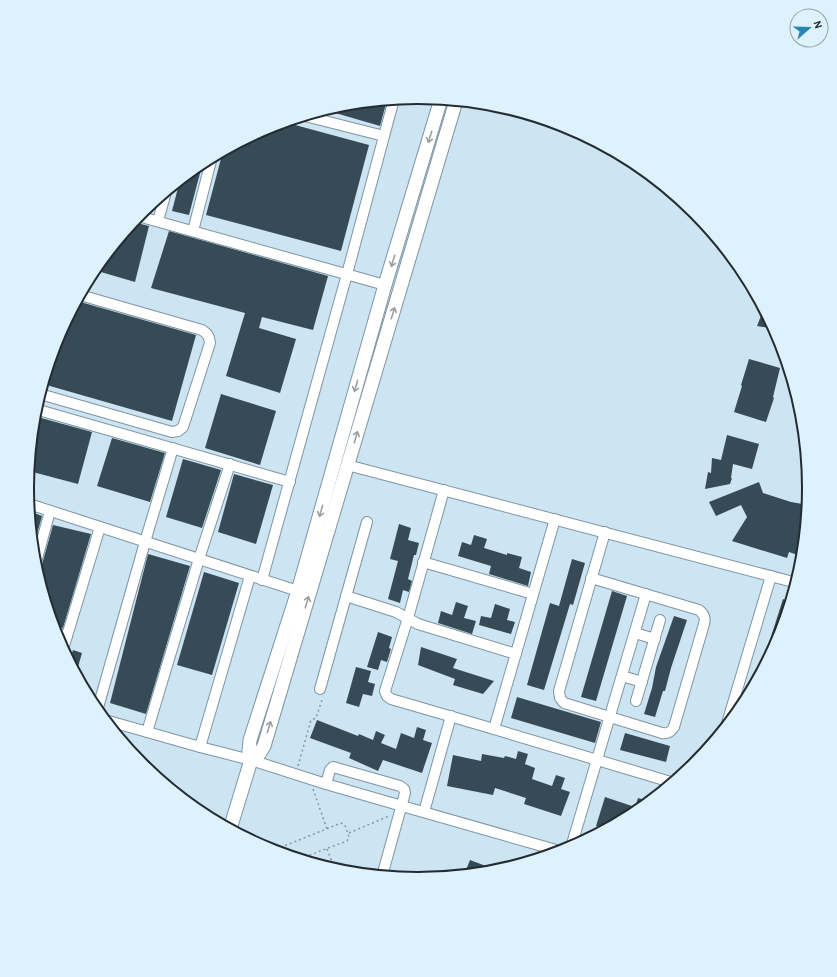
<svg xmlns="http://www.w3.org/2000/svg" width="837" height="977" font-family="'Alegreya Sans',sans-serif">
  <rect width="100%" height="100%" fill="#cde5f3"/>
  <!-- building -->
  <g fill="#374b57">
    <path d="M387,100L380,126L325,110L342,104Z"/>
    <path d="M284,122L369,145L341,251L206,215L223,151L269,127Z"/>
    <path d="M203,162L189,215L172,211L180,180Z"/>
    <path d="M133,222L149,226L135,282L94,270Z"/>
    <path d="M169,231L328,276L313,330L262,317L259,328L296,339L280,393L226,376L245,313L151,288Z"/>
    <path d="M77,301L196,335L172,421L43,384L57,338Z"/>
    <path d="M764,308L771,322L775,329L757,326Z"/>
    <path d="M749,359L780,368L773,397L774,398L766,422L734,412L742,386L741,385Z"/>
    <path d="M221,394L276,411L260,465L205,448Z"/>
    <path d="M34,416L92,432L78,484L29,471Z"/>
    <path d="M727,435L759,444L752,469L733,464L731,478H732L730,484L705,489L708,472L711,473L712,458L721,460Z"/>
    <path d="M112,438L165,453L150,502L97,486Z"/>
    <path d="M183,459L221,470L202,528L166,517Z"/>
    <path d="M234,474L273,485L256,544L218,532Z"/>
    <path d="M759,482L763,493L791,502L808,505L803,557L789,552L787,558L732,541L747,517L741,505L716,516L709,502Z"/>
    <path d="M29,511L42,516L33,549Z"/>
    <path d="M399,524L411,528L408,540L419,543L416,555H414L408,579L412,581L409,592L403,590L400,603L388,599L398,561L390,559Z"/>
    <path d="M53,525L91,534L63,628L53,626L37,572L40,570L41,568Z"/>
    <path d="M474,535L487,539L484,548L507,555V553L522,557L519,568L531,572L528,586L489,574L491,566L458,556L462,542L471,545Z"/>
    <path d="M148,554L190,566L146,714L110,703Z"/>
    <path d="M572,559L585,563L573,605L570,604L544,690L527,685L550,603L559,606Z"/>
    <path d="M204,572L239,583L212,675L177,665Z"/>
    <path d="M612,591L627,596L596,701L581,697Z"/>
    <path d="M783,599L791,602L780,639L765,667L762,665Z"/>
    <path d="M456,602L468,606L464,618L476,621L472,634L438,623L441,611L452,615Z"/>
    <path d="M495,604L510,609L507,620L515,622L511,634L479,625L481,616L491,618Z"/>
    <path d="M674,616L687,620L671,668L665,691H663L655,717L644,714L652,688L656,667Z"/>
    <path d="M378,632L392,637L389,648L391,649L387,662L381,660L378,670L367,667Z"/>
    <path d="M421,647L457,659L453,668L494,681L483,694L453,685L455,679L418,665Z"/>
    <path d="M73,650L82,653L76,674L69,662Z"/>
    <path d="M356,667L371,671L368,682L375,684L372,696L363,694L359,707L346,703Z"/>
    <path d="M517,697L601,722L595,743L511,718Z"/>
    <path d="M317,720L358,736L359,734L373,740L376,731L385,735L381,743L396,749L401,733L414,738L417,727L426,730L423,740L432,743L422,773L383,760L378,771L349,758L351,753L310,738Z"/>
    <path d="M625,733L670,746L666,762L620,750Z"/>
    <path d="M518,751L528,754L525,764L535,768L532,779L552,786L556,775L565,778L561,789L570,792L561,816L524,804L526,798L495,788L493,795L447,786L453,755L481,761L482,754L504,758L505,756L516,759Z"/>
    <path d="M605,797L635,807L638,798L645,800L642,809L636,814L608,829L596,826Z"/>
    <path d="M470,860L499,871L495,873L464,875Z"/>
  </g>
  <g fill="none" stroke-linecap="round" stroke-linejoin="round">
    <defs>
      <g id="minor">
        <path d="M305,116L384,136"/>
        <path d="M138,216L385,285"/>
        <path d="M158,221L166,192"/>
        <path d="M193,231L212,157"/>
        <path d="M40,394L172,432L178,431L183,427L210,343C209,336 208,334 202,330L80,295"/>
        <path d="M35,409L290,482"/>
        <path d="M347,465L797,583"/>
        <path d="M444,490L408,618L385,691L387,696L391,699L494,729L674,783"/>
        <path d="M29,504L298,591"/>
        <path d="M423,562L533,594"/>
        <path d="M35,566L50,511"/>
        <path d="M591,578L699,610C704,614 706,618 704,624L674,727C671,732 668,734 662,733L564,703L560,698L559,691L605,532"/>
        <path d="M262,580L347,274L394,99"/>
        <path d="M346,596L396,612L418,624L516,654"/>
        <path d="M55,633L67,636"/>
        <path d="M635,633L655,639"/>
        <path d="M63,649L100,527"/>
        <path d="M622,676L642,682"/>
        <path d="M320,689L367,522"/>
        <path d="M636,701L660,620"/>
        <path d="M97,711L145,542L173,448"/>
        <path d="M105,720L200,747L251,760L326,784L402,806L563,852"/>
        <path d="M494,729L555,519"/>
        <path d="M725,730L771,576"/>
        <path d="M147,732L199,559L230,464"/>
        <path d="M200,747L250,576"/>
        <path d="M326,784L330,770L333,767L400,786L404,789L405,793L382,876"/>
        <path d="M424,812L451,716"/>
        <path d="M569,850L572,844L646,594"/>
      </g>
      <g id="major">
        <path d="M251,760L259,754L264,746L456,101"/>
        <path d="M230,829L251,760L249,751L250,740L298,591L385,285L441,99"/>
      </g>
    </defs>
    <!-- minor casing -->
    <use href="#minor" stroke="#7e95a2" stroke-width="12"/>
    <!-- major casing -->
    <use href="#major" stroke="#7e95a2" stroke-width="15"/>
    <!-- path -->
    <g stroke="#8496a1" stroke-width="1.5" stroke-dasharray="2 3" stroke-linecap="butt">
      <path d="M298,766L311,720L316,718L323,697"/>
      <path d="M313,789L327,829"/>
      <path d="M349,833L389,816"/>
      <path d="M327,849L335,870"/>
      <path d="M282,854V848L284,846L341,823L345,825L349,837L347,841L299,859"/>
    </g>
    <!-- minor -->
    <use href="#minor" stroke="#fff" stroke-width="10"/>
    <!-- major -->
    <use href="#major" stroke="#fff" stroke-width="13"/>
  </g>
  <!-- one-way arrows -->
  <defs><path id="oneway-shaft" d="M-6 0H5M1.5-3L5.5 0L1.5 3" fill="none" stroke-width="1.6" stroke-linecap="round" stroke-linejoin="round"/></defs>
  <g stroke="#9ca0a3">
    <use href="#oneway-shaft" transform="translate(430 137) rotate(107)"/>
    <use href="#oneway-shaft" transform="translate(393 261) rotate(107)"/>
    <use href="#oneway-shaft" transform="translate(393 313) rotate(-73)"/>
    <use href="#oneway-shaft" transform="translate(356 386) rotate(106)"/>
    <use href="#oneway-shaft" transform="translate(356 437) rotate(-73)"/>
    <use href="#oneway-shaft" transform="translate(321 511) rotate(106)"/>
    <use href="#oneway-shaft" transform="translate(307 602) rotate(-73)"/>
    <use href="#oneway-shaft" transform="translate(269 727) rotate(-73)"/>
  </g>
  <!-- crop -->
  <path d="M0 0H837V977H0ZM34 488a384 384 0 1 1 768 0a384 384 0 1 1-768 0Z" fill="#def2fd" fill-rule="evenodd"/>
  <path fill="none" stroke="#232c32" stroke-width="2" d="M34 488a384 384 0 1 1 768 0a384 384 0 1 1-768 0Z"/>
  <!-- north arrow -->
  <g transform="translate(809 28) rotate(70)"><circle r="19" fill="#def2fd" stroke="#93a3ac"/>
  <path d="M0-3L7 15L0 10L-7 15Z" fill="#2786b2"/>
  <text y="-6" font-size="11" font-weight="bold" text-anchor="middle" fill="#232c32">N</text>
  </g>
</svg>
